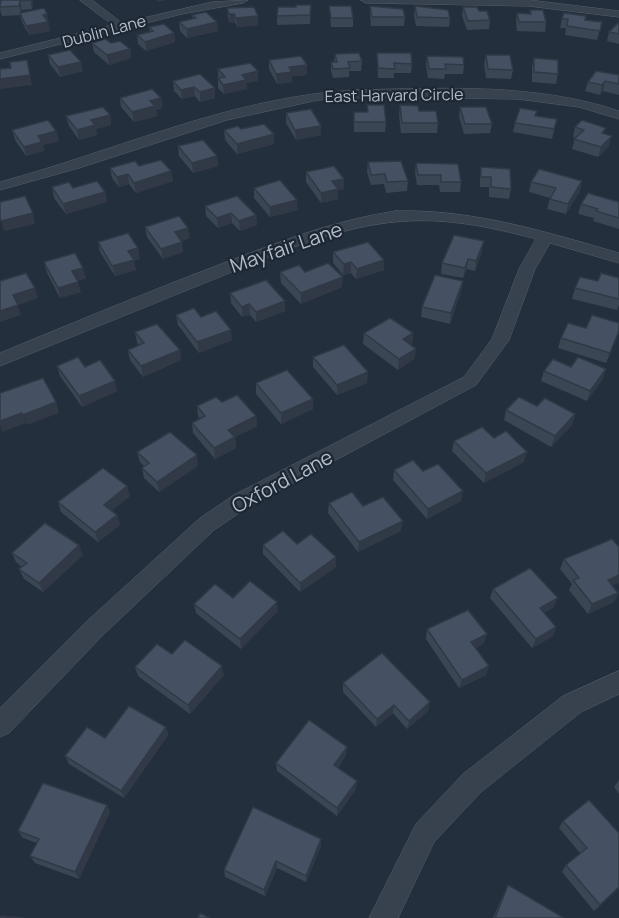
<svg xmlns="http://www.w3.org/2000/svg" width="619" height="918" font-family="Manrope,sans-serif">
  <rect width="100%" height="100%" fill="#242f3e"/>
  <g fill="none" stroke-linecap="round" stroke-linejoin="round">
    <defs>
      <g id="street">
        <path d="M80,0H92L122,23L212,2L248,0L243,3L182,14L0,59V53L112,25Z"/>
        <path d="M361,0H529L619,11V17L528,6L366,3Z"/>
        <path d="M357,90C444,88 536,83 619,111V119L579,107L518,99L377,97L318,100L227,120L79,168L0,190V182C119,150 233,96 357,90Z"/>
        <path d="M396,211C473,209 546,232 619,253V263L550,243L535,269L509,340L476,385L248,507L214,530L102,636L9,733L0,737V708L86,622L200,518L234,495L464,377L492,339L519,269L536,239C436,212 383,214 286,250L0,366V353C73,323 147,292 221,264C279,242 335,220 396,211Z"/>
        <path d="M619,671V694L581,712L481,792L434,842L398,918H369L416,824L463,774L563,696Z"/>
      </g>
    </defs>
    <!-- street casing -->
    <use href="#street" stroke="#565f6c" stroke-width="1"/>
    <!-- street -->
    <use href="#street" fill="#38414e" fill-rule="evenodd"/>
  </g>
  <!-- wall -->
  <g fill="#3b4654">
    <path d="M1,0H32L33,3L32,9L22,10L21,13L49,23H48L50,31L29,35L22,22L20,15L2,16L0,9Z"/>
    <path d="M311,5L310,24L277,25V16L296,7Z"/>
    <path d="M329,6L353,18V27H331Z"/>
    <path d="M370,6L405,17L404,26H371L370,15Z"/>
    <path d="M415,6L450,18L449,27L416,26L414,15Z"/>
    <path d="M463,7L479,11L490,20L489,29L467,30L462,16Z"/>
    <path d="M227,8L258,16V25L237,27L235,22L230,23L228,17Z"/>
    <path d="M530,10L546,22L545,32L517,31L516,22L517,13L530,14Z"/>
    <path d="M192,15L218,31L187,38L180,31L179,22L193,19Z"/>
    <path d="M562,19L602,22L597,40L565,35L566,28H560Z"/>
    <path d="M619,22V44L607,41L609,32Z"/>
    <path d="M149,27L174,33L175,42L146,51L138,44L137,35L150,32Z"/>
    <path d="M92,43H111L130,49L131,58L109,65L94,52Z"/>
    <path d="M377,53L412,64L411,73H394V78H378Z"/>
    <path d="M335,54L362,61L361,71H349V77L333,78L331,71V62H334Z"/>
    <path d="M48,55L83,71L60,77L50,64Z"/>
    <path d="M486,55L513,70L511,79L486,78L484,64Z"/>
    <path d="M427,56L464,65L463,74H445L444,79L428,78L426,65Z"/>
    <path d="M534,58L558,74L556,84L532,82V67Z"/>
    <path d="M269,60L307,75L292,76V82L277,84L269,69Z"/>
    <path d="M218,69L258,71V81L246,83L247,89L224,94L218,88Z"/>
    <path d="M619,75V95L603,91L600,95L585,91L588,82Z"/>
    <path d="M173,81L215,88V98L200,102L195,96L182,99L174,91Z"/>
    <path d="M120,98H161L162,108L156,110L157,116L134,122L121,107Z"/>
    <path d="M367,105L386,122L385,132H354V112H367Z"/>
    <path d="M400,105L419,111L438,123L437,133H401L399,115Z"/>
    <path d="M460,107L492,124L490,133L464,134L459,117Z"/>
    <path d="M286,113L321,126V135L296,140L286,123Z"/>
    <path d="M110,115L111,125L96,129L97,135L79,140L69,126L66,116Z"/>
    <path d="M536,116L557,119L552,139L513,132L515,123Z"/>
    <path d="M575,127L605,134L609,146L598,157L572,149L575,138L573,137Z"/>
    <path d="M241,129L274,134V144L237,154L225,140L224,130Z"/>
    <path d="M12,130L56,131L59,141L43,145L44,151L26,156L15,140Z"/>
    <path d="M178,146L217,156L218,166L193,173L179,156Z"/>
    <path d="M368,162L408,181L407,191L386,193L384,184L371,185L367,172Z"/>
    <path d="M416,163L461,182L460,192H440L439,185H417L415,173Z"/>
    <path d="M139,166L171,171L173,181L136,193L129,184L119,187L112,178L110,168Z"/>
    <path d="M481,167L511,189L509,199L489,197V187H480V177Z"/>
    <path d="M306,172L344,189L338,190V199L321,203L306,182Z"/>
    <path d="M531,182L580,191L566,214L547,209L550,198L529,192Z"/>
    <path d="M52,187L73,188L105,192L107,202L66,214L54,198Z"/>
    <path d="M254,188L298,210L270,217L254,198Z"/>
    <path d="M619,202V229L593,221L594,218L578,214L581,204Z"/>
    <path d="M205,206L256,215L257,225L240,231L232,223L218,228L206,216Z"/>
    <path d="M145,227L190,238L181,241L183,252L163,259L147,237Z"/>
    <path d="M98,242L140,259L134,261L136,270L115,276L100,252Z"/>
    <path d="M482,251L475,271L467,269L463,278L441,274L442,263Z"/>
    <path d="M333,252L384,260V270L356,279L351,273L343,275L333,263Z"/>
    <path d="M44,262L86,278L77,281L81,292L60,298L47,273Z"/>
    <path d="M280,272H305L342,287L301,304L281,283Z"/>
    <path d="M619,278V305L617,310L572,299L575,288L598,281Z"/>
    <path d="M463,281L461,291L450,324L421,317L422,307Z"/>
    <path d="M230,293L285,311L256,322L250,315L242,317L231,303Z"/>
    <path d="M176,315L201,317L232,340L199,353L178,325Z"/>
    <path d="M619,323V332L606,363L558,348L561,338Z"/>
    <path d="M135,332L181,360L143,377L130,360L128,350L139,345L137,343Z"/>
    <path d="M364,333H413L412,344L410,345L416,349L414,359L398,370L363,344Z"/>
    <path d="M313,357L367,383L337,395L313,367Z"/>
    <path d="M57,366L117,391L82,407L60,376Z"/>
    <path d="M571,367L606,369L602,380L587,401L541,381L544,371Z"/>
    <path d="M256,383L313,409L281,424L256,394Z"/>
    <path d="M222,402L256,416L257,426L235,437L236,448L215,459L193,433L192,423L200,419L198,416L197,406Z"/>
    <path d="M537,406L575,414L572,425L551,447L504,420L506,410Z"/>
    <path d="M494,438L524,462L484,483L452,451L454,441Z"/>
    <path d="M137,452L198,466L159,492L144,478L142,468L144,466L140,462Z"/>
    <path d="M394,470L423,471L461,501L427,519L393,480Z"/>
    <path d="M127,486L130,496L111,511L117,515L120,525L98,542L61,512L58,502Z"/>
    <path d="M329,503L363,506L401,531L358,552L328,513Z"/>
    <path d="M297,544L336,567L300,592L263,554V545Z"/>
    <path d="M619,547V583L612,585L618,593L614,602L588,614L569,590L572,584L560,569L564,559Z"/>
    <path d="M12,553L83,555L43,592L24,579L19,569L22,567L16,562Z"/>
    <path d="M493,589L554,607L544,613L556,627L553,636L532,648L490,598Z"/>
    <path d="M233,598L278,611L241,649L196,613L194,604Z"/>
    <path d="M427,629L484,643L476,648L486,675L459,688L426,639Z"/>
    <path d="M172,654L224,675L190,714L138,676L135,667Z"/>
    <path d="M343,683L428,711L407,729L393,713L376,727L343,692Z"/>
    <path d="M166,727L168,735L124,798L69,764L65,756Z"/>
    <path d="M347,747L346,755L338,768L356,789L337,816L277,771L276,763Z"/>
    <path d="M619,780V794L614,787Z"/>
    <path d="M107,805L110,812L79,879L35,863L30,856L37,843L23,838L18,831Z"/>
    <path d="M563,821L619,833V888L594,911L562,872L566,865L580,853L559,828Z"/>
    <path d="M321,839V846L306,882L277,868L265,896L225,877L224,870Z"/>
    <path d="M508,885L564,918H493L505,891Z"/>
  </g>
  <!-- shaded-wall -->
  <g fill="#303945">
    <path d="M30,0H32L33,3L32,9Z"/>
    <path d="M157,0H167L157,2Z"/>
    <path d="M20,1L22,10L21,15L19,6Z"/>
    <path d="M47,14L50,31L29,35L26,26L43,15Z"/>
    <path d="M229,14H234L235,22L230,23Z"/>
    <path d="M258,16V25L237,27L236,18Z"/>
    <path d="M217,22L218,31L187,38V29Z"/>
    <path d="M174,33L175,42L146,51L145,42Z"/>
    <path d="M130,49L131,58L109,65L107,55Z"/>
    <path d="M27,60L32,85L0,89V79Z"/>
    <path d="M81,62L83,71L60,77L58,67Z"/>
    <path d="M307,65V75L292,76V82L277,84L276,74L289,67Z"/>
    <path d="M258,71V81L246,83L247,89L224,94L223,85L242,75Z"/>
    <path d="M605,81L603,91L600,95L602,85Z"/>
    <path d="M194,87L195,96L182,99L181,90Z"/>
    <path d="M215,88V98L200,102V92Z"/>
    <path d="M161,98L162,108L156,110L157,116L134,122L132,112L150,101Z"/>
    <path d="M110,115L111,125L96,129L97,135L79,140L77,130L91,120Z"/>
    <path d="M321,126V135L296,140L295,130Z"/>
    <path d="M56,131L59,141L43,145L44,151L26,156L24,147L38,136Z"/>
    <path d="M274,134V144L237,154V144Z"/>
    <path d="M612,136L609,146L598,157L601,147Z"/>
    <path d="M217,156L218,166L193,173L192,163Z"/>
    <path d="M171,171L173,181L136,193L134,183Z"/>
    <path d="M128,174L129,184L119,187L117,177Z"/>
    <path d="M344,179V189L338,190V199L321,203V193L332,181Z"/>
    <path d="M582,181L580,191L566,214L568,204Z"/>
    <path d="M105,192L107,202L66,214L63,204Z"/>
    <path d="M297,200L298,210L270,217V207Z"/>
    <path d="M33,213L35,224L4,231L1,221Z"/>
    <path d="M231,213L232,223L218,228L217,218Z"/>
    <path d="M256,215L257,225L240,231L239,221Z"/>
    <path d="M188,228L190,238L176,243L175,232Z"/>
    <path d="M484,241L482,251L475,271L476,261Z"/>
    <path d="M182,242L183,252L163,259L161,249Z"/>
    <path d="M138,248L140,259L134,261L136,270L115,276L112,266L128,251Z"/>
    <path d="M468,259L467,269L463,278L465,268Z"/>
    <path d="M384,260V270L356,279L357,269Z"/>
    <path d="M351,262V273L343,275L344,264Z"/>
    <path d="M83,268L86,278L75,281L72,271Z"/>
    <path d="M343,277L342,287L301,304V293Z"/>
    <path d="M463,281L461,291L450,324L451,313Z"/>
    <path d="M78,282L81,292L60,298L58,288Z"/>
    <path d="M35,288L38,298L16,306L13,295Z"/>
    <path d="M285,301V311L256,322V312Z"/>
    <path d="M249,304L250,315L242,317V307Z"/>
    <path d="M18,305L21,315L0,322V311Z"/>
    <path d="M231,330L232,340L199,353L197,342Z"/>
    <path d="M413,333L412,344L401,350L403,339Z"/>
    <path d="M416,349L414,359L398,370L399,359Z"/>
    <path d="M180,350L181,360L143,377L141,366Z"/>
    <path d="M606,369L602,380L587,401L590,391Z"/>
    <path d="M368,372L367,383L337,395V385Z"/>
    <path d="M115,381L117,391L82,407L79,396Z"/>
    <path d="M313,399V409L281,424V413Z"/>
    <path d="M56,402L59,413L27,425L23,415Z"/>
    <path d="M22,413L26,423L2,432L0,425V421Z"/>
    <path d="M575,414L572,425L551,447L555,436Z"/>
    <path d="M256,416L257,426L229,440L228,430Z"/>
    <path d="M235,437L236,448L215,459L214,448Z"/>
    <path d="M527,452L524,462L484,483L486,473Z"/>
    <path d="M197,455L198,466L159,492L157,482Z"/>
    <path d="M127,486L130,496L106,515L104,505Z"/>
    <path d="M463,491L461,501L427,519L428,509Z"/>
    <path d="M117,515L120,525L98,542L95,532Z"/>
    <path d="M403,521L401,531L358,552L359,542Z"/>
    <path d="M79,545L83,555L43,592L39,583Z"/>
    <path d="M336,557V567L300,592V583Z"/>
    <path d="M619,575V583L603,589L608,580Z"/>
    <path d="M618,593L614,602L588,614L592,604Z"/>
    <path d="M558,598L554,607L536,617L540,608Z"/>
    <path d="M277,602L278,611L241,649L240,639Z"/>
    <path d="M556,627L553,636L532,648L536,639Z"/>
    <path d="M487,634L484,643L469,651L471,642Z"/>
    <path d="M222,666L224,675L190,714L188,705Z"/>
    <path d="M489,666L486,675L459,688L462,680Z"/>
    <path d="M430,702L428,711L407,729L409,721Z"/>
    <path d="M394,705L393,713L376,727L377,719Z"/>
    <path d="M166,727L168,735L124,798L121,791Z"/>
    <path d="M347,747L346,755L334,773V765Z"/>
    <path d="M357,781L356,789L337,816V808Z"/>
    <path d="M107,805L110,812L79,879L75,872Z"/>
    <path d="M321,839V846L306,882V876Z"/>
    <path d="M276,861L277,868L265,896L264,890Z"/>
  </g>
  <!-- building -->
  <g fill="#455162" stroke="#303945" stroke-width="1.5">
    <path d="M1,0H30L20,1L19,6L0,7Z"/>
    <path d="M296,5H311L310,15L277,16L278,7H296Z"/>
    <path d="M329,6H351L353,18H331Z"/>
    <path d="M370,6L403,9L405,17H372Z"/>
    <path d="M415,6L448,10L450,18L417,17Z"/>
    <path d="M254,7L258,16L236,18L234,14H229L227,8Z"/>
    <path d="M463,7H477L479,11H487L490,20L468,21Z"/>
    <path d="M44,8L47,14L43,15L48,22L26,26L20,13Z"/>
    <path d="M530,10H543L546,22H519L517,13L531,14Z"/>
    <path d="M206,12L217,22L187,29L179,22L196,18L192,15Z"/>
    <path d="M564,13L586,16L585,20L602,22L600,31L567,26L568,19H562Z"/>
    <path d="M619,22V34L609,32Z"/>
    <path d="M164,24L174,33L145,42L137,35L153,31L149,27Z"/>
    <path d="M105,39L111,43L120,41L130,49L107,55L92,43Z"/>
    <path d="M70,50L81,62L58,67L48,55Z"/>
    <path d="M359,53L362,61L348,62L350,68L333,69L331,62H337L335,54Z"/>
    <path d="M377,53H411L412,64L394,63L395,69L378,68Z"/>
    <path d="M486,55H510L513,70L488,69Z"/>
    <path d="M301,56L307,65L289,67L292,72L276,74L269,60Z"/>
    <path d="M427,56L463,57L464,65L445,64L446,69H429Z"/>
    <path d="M534,58L558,60V74L534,72Z"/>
    <path d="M27,60L30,75L0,79V69L11,68L10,62Z"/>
    <path d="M250,63L258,71L242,75L246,80L223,85L218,78L225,77L218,69Z"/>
    <path d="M596,71L619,75V84L605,81L602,85L588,82Z"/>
    <path d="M200,74L215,88L200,92L194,87L181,90L173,81Z"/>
    <path d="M152,89L161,98L150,101L155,106L132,112L120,98Z"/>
    <path d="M367,105H384L386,122H354V112H368Z"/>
    <path d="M400,105L418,106L419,111H436L438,123H402Z"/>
    <path d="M103,107L110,115L91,120L95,125L77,130L66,116Z"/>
    <path d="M460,107H486L492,124H465Z"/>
    <path d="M520,108L537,111L535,116L557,119L554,129L515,123Z"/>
    <path d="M311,109L321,126L295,130L286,113Z"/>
    <path d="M48,120L56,131L38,136L42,142L24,147L12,130Z"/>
    <path d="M582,120L606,128L602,133L612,136L601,147L574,139L584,130L575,127Z"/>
    <path d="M264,124L274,134L237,144L224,130L238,126L241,129Z"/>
    <path d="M203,140L217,156L192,163L178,146Z"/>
    <path d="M161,160L171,171L134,183L128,174L117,177L110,168L135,161L139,166Z"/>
    <path d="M401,161L408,181L387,182L385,174L371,175L368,162Z"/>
    <path d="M416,163L458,164L461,182H441V175H418Z"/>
    <path d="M334,166L344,179L332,181L338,189L321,193L306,172Z"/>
    <path d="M481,167L510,169L511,189L491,187V177H481Z"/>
    <path d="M539,169L582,181L568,204L550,199L556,188L531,182Z"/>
    <path d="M280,180L297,200L270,207L254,188Z"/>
    <path d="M97,181L105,192L63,204L52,187L69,182L73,188Z"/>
    <path d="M588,193L619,202V218L596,211L598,209L581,204Z"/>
    <path d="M25,196L33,213L1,221L0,217V202Z"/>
    <path d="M237,196L256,215L239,221L231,213L217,218L205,206Z"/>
    <path d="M179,216L188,228L175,232L182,242L161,249L145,227Z"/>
    <path d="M128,233L138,248L128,251L134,260L112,266L98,242Z"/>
    <path d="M454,235L484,241L476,261L468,259L465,268L442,263Z"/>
    <path d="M368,242L384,260L357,269L351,262L344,264L333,252Z"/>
    <path d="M75,253L83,268L72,271L78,282L58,288L44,262Z"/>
    <path d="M328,263L343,277L301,293L280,272L299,265L305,272Z"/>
    <path d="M26,273L35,288L13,295L18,305L0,311V281Z"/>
    <path d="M601,273L619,278V299L575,288L580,277L598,281Z"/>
    <path d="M435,275L463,281L451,313L422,307Z"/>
    <path d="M266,280L285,301L256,312L249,304L242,307L230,293Z"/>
    <path d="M194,308L201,317L216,311L231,330L197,342L176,315Z"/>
    <path d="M592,315L619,323V331L610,353L561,338L568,323L586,328Z"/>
    <path d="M390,318L413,333L403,339L416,349L399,359L364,333Z"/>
    <path d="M157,324L180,350L141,366L128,350L144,343L135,332Z"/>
    <path d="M344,345L368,372L337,385L313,357Z"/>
    <path d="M78,357L85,367L100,360L115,381L79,396L57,366Z"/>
    <path d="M578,357L606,369L590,391L544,371L553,359L571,367Z"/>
    <path d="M287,370L313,399L281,413L256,383Z"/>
    <path d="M43,378L56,402L23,415L22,413L0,421V393Z"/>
    <path d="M237,395L256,416L228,430L235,437L214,448L192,423L205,416L197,406L216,397L222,402Z"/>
    <path d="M519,397L537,406L545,398L575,414L555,436L506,410Z"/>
    <path d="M482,427L494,438L506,431L527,452L486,473L454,441Z"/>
    <path d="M170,432L197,455L157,482L142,468L149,463L137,452Z"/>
    <path d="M413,460L423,471L438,464L463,491L428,509L394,470Z"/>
    <path d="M103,468L127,486L104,505L117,515L95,532L58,502Z"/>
    <path d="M352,492L363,506L383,497L403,521L359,542L329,503Z"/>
    <path d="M45,523L79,545L39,583L19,569L27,563L12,553Z"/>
    <path d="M283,531L297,544L311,534L336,557L300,583L263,545Z"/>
    <path d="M612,539L619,547V575L608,580L618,593L592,604L573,580L579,578L564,559Z"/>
    <path d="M530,568L558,598L540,608L556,627L536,639L493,589Z"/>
    <path d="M250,581L277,602L240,639L194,604L215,584L233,598Z"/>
    <path d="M468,610L487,634L471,642L489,666L462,680L427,629Z"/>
    <path d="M185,640L222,666L188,705L135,667L157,644L172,654Z"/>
    <path d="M382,653L430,702L409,721L394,705L377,719L343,683Z"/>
    <path d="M129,706L166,727L121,791L65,756L87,727L105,738Z"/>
    <path d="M309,720L347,747L334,765L357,781L337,808L276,763Z"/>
    <path d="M43,783L107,805L75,872L30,856L39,839L18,831Z"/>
    <path d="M589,800L619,833V887L600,905L566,865L587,848L563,821Z"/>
    <path d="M253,807L321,839L306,876L276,861L264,890L224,870Z"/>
    <path d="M508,885L564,918H495Z"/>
    <path d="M200,913L210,918H198Z"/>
    <path d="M0,916L24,918H0Z"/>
  </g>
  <g text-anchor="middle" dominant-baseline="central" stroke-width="4.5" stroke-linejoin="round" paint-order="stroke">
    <!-- far-street labels -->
    <g font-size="16" fill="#b4bcc9" stroke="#1d2633">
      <text transform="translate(104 31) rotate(-15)">Dublin Lane</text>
      <text transform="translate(394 95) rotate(-1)">East Harvard Circle</text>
    </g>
    <!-- street labels -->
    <g font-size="20" fill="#b4bcc9" stroke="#1d2633">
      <text transform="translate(286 247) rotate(-19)">Mayfair Lane</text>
      <text transform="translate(282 481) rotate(-28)">Oxford Lane</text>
    </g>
  </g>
</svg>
